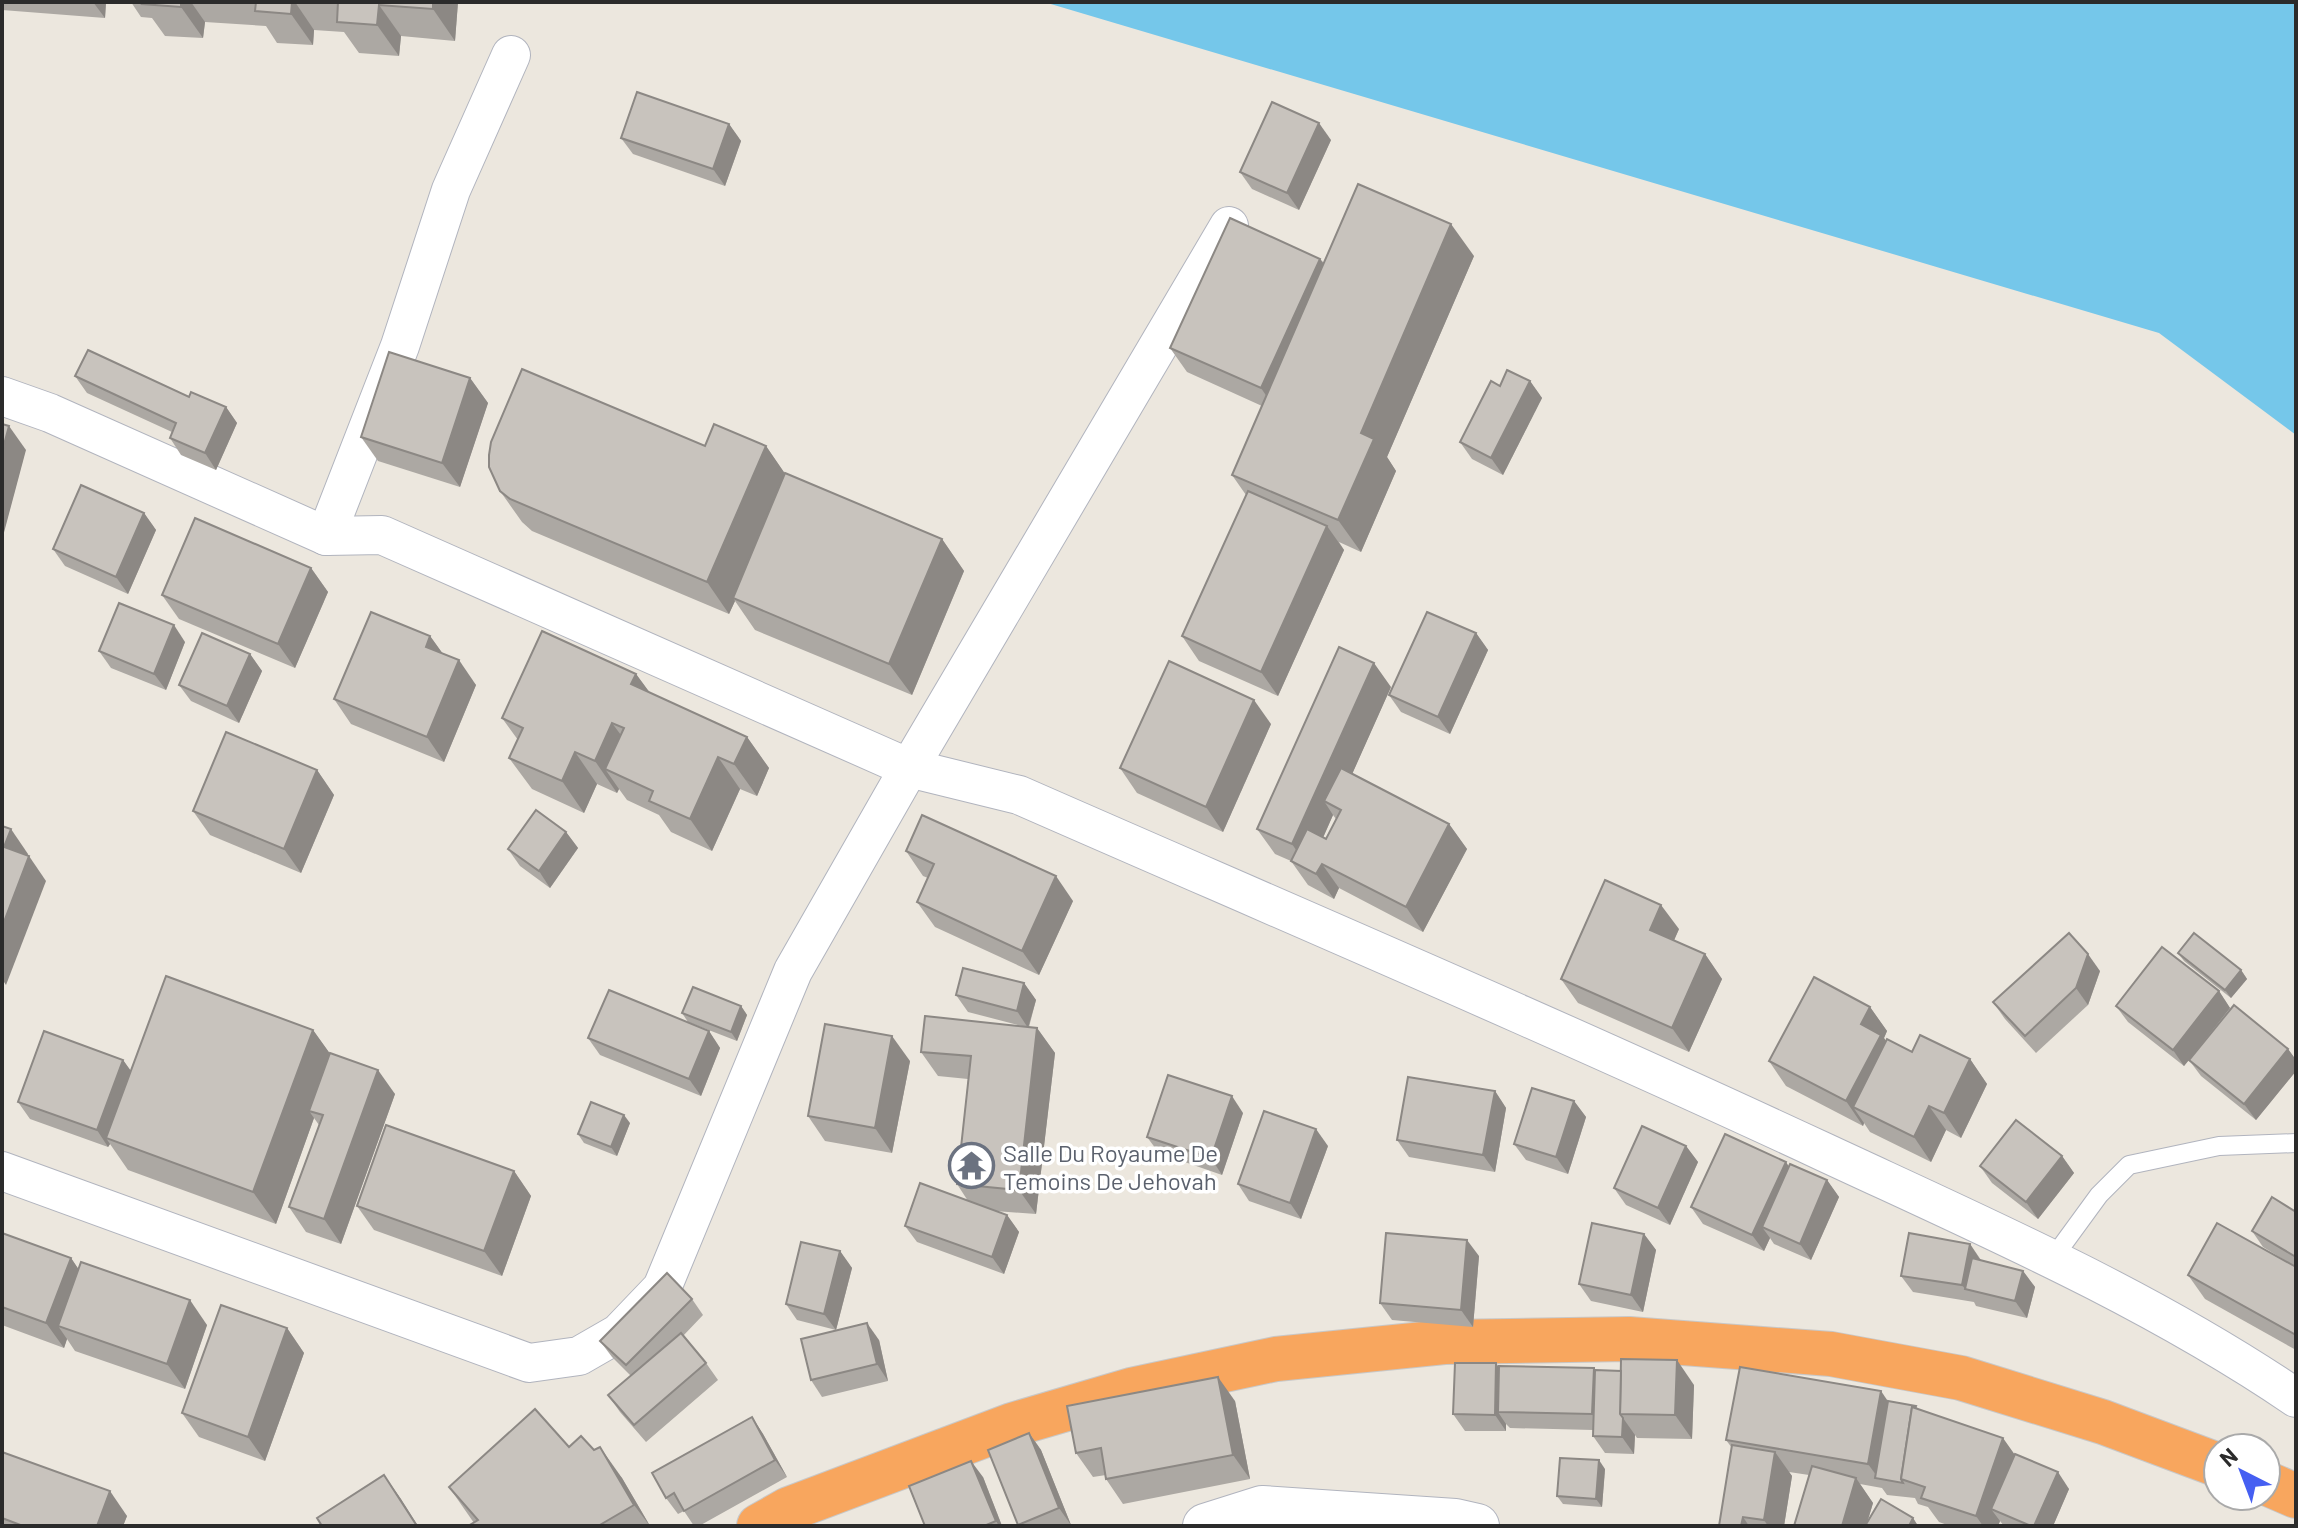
<svg xmlns="http://www.w3.org/2000/svg" width="2298" height="1528" font-family="Barlow,sans-serif">
  <rect width="100%" height="100%" fill="#ece7de"/>
  <!-- water -->
  <path fill="#75c7ea" d="M1044,2H2296V435L2159,333Z"/>
  <g fill="none" stroke-linecap="round" stroke-linejoin="round">
    <defs>
      <path id="lane" d="M2053,1258L2099,1195L2129,1165L2219,1146L2296,1143"/>
      <g id="street">
        <path d="M2,396L50,413L326,536L382,535L909,768L1019,795C1288,913 1558,1028 1824,1152C1985,1227 2149,1298 2296,1398"/>
        <path d="M326,536L400,346L451,190L511,55"/>
        <path d="M2,1171L529,1363L579,1356L619,1333L662,1288L793,971L909,768L1229,226"/>
      </g>
      <path id="secondary" d="M1205,1526L1262,1508L1455,1521L1477,1526"/>
      <g id="highway">
        <path d="M2266,1483L2296,1496"/>
        <path d="M759,1526L789,1509L1012,1425L1131,1390L1276,1359L1444,1342L1629,1339L1831,1354L1961,1378L2103,1422L2218,1465"/>
      </g>
    </defs>
    <!-- lane casing -->
    <use href="#lane" stroke="#b1b4be" stroke-width="20"/>
    <!-- street casing -->
    <use href="#street" stroke="#b1b4be" stroke-width="40"/>
    <!-- secondary casing -->
    <use href="#secondary" stroke="#b1b4be" stroke-width="46"/>
    <!-- highway casing -->
    <use href="#highway" stroke="#c8c8c8" stroke-width="46"/>
    <!-- lane -->
    <use href="#lane" stroke="#fff" stroke-width="18"/>
    <!-- street -->
    <use href="#street" stroke="#fff" stroke-width="38"/>
    <!-- secondary -->
    <use href="#secondary" stroke="#fff" stroke-width="44"/>
    <!-- highway -->
    <use href="#highway" stroke="#f8a65e" stroke-width="44"/>
  </g>
  <!-- wall -->
  <g fill="#aca8a3" fill-rule="evenodd">
    <path d="M2,2H106L105,18L2,10Z"/>
    <path d="M131,2H458L455,41L401,36L399,56L359,53L344,32L314,30L313,45L277,43L266,26L205,22L203,38L165,36L152,18L141,17Z"/>
    <path d="M729,124L741,141L725,186L633,154L621,138Z"/>
    <path d="M1331,140L1299,210L1252,189L1240,172Z"/>
    <path d="M1474,256L1387,457L1396,471L1361,552L1339,542L1344,550L1278,696L1199,661L1182,636L1246,495L1232,475L1262,406L1187,372L1170,348L1320,259L1324,263Z"/>
    <path d="M75,376L189,397L226,407L237,423L216,470L181,455L170,438L172,432L87,393Z"/>
    <path d="M470,378L488,403L460,487L378,461L361,437Z"/>
    <path d="M1530,381L1542,398L1503,475L1472,459L1460,442L1500,386Z"/>
    <path d="M705,446H766L785,474L942,539L964,571L912,695L755,630L735,601L729,614L532,531L522,522L500,491Z"/>
    <path d="M144,513L156,530L128,594L65,566L53,549Z"/>
    <path d="M311,568L328,592L295,668L179,619L162,595Z"/>
    <path d="M1476,633L1488,650L1450,734L1401,712L1389,695Z"/>
    <path d="M430,636L443,654L476,685L444,762L351,724L334,699Z"/>
    <path d="M185,642L166,690L111,668L99,651Z"/>
    <path d="M250,654L262,671L239,723L191,701L179,685Z"/>
    <path d="M636,674L649,692L747,737L769,768L757,796L740,789L712,851L671,832L659,815L627,800L619,789L617,793L597,784L584,813L532,789L509,758L518,740L502,718Z"/>
    <path d="M1391,687L1352,774L1449,824L1467,849L1423,932L1339,888L1334,899L1308,885L1291,861L1275,854L1257,829ZM1333,815L1336,819L1326,839L1323,838Z"/>
    <path d="M1271,724L1223,832L1137,793L1120,768Z"/>
    <path d="M317,770L334,795L301,873L210,835L193,811Z"/>
    <path d="M566,832L578,848L550,888L520,866L508,849Z"/>
    <path d="M906,851L1073,901L1039,975L935,927L917,902L928,878L923,876Z"/>
    <path d="M1679,929L1674,940L1705,954L1722,979L1689,1052L1578,1003L1561,979Z"/>
    <path d="M2178,953L2241,970L2247,979L2231,998L2184,961Z"/>
    <path d="M2100,971L2088,1005L2036,1053L2005,1019L1993,1002Z"/>
    <path d="M1024,983L1036,1000L1029,1027L1037,1028L1055,1053L1036,1214L995,1211L1007,1215L1019,1232L1004,1274L917,1242L905,1226L968,1201L957,1184L968,1079L938,1076L921,1052L1026,1027L968,1012L956,995Z"/>
    <path d="M2219,991L2230,1008L2196,1052L2288,1049L2296,1060V1071L2256,1120L2201,1076L2189,1060L2184,1066L2128,1022L2116,1006Z"/>
    <path d="M741,1006L747,1015L737,1041L688,1022L682,1013Z"/>
    <path d="M1870,1007L1887,1031L1884,1038L1886,1042L1912,1052L1970,1059L1987,1084L1961,1138L1946,1130L1931,1162L1870,1132L1864,1123L1863,1126L1786,1086L1769,1061Z"/>
    <path d="M313,1030L330,1054L395,1094L341,1244L306,1232L289,1207L319,1125L314,1118L276,1224L128,1170L110,1144L108,1147L30,1119L18,1102L123,1060L131,1071Z"/>
    <path d="M709,1031L720,1048L701,1096L600,1055L588,1038Z"/>
    <path d="M910,1061L892,1153L825,1141L808,1116Z"/>
    <path d="M1495,1091L1506,1108L1495,1172L1409,1157L1397,1140Z"/>
    <path d="M1574,1101L1586,1117L1568,1174L1526,1160L1514,1144Z"/>
    <path d="M1243,1113L1222,1175L1159,1153L1147,1137Z"/>
    <path d="M630,1123L617,1156L584,1143L578,1134Z"/>
    <path d="M1328,1146L1301,1219L1249,1201L1238,1184Z"/>
    <path d="M1686,1146L1698,1162L1670,1225L1626,1205L1614,1188Z"/>
    <path d="M2062,1156L2074,1173L2038,1219L1992,1183L1980,1166Z"/>
    <path d="M1789,1166L1827,1180L1839,1197L1811,1260L1774,1244L1770,1238L1764,1251L1703,1224L1691,1207Z"/>
    <path d="M514,1171L531,1196L502,1276L374,1230L357,1206Z"/>
    <path d="M2296,1212V1267L2263,1247L2252,1231Z"/>
    <path d="M2,1233L71,1258L78,1269L207,1325L185,1389L75,1351L67,1339L64,1348L2,1325Z"/>
    <path d="M1644,1234L1656,1250L1643,1312L1591,1301L1579,1284Z"/>
    <path d="M1970,1244L1981,1260L2023,1271L2035,1287L2027,1318L1976,1306L1974,1302L1913,1292L1901,1276Z"/>
    <path d="M840,1251L852,1268L836,1330L797,1320L786,1304Z"/>
    <path d="M1479,1256L1473,1327L1392,1320L1380,1303Z"/>
    <path d="M2296,1267V1350L2205,1299L2188,1275Z"/>
    <path d="M692,1299L703,1315L683,1336L706,1363L718,1380L646,1442L620,1412L608,1395L631,1376L612,1357L600,1341Z"/>
    <path d="M287,1328L304,1353L265,1461L199,1437L182,1413Z"/>
    <path d="M879,1340L888,1381L822,1397L811,1380Z"/>
    <path d="M1496,1363L1499,1368H1594L1595,1370L1694,1385L1692,1439L1637,1438L1635,1435L1634,1454L1605,1453L1593,1436V1430L1510,1428L1506,1424V1431H1465L1453,1414Z"/>
    <path d="M1235,1401L1250,1479L1123,1504L1106,1479V1475L1093,1477L1076,1453Z"/>
    <path d="M1888,1402L1916,1406L1918,1409L2015,1455L2069,1489L2053,1526H2004L2000,1521L1998,1526H1950L1939,1522L1928,1507L1918,1504L1915,1498L1887,1495L1882,1488L1860,1484L1873,1503L1868,1520L1913,1518L1918,1526H1794L1809,1475L1789,1472L1792,1476L1784,1526H1719L1732,1448L1726,1440Z"/>
    <path d="M752,1417L763,1434L787,1477L699,1526H694L684,1511L678,1514L666,1498Z"/>
    <path d="M1029,1433L1041,1450L1071,1525L1068,1526H1019L1018,1525Z"/>
    <path d="M569,1447L594,1450L622,1478L650,1526H468L474,1523L449,1487Z"/>
    <path d="M2,1452L127,1516L123,1526H2Z"/>
    <path d="M1605,1469L1602,1507L1563,1504L1557,1496Z"/>
    <path d="M983,1477L1002,1526H925Z"/>
  </g>
  <!-- shaded-wall -->
  <g fill="#8c8884">
    <path d="M93,2H106L105,18Z"/>
    <path d="M181,2H191L205,22L203,38L181,7Z"/>
    <path d="M292,2H295L314,30L313,45L291,14Z"/>
    <path d="M433,2H458L455,41L433,9Z"/>
    <path d="M379,5L401,36L399,56L377,25Z"/>
    <path d="M1319,123L1331,140L1299,210L1287,193Z"/>
    <path d="M729,124L741,141L725,186L713,169Z"/>
    <path d="M1451,224L1474,256L1387,457L1396,471L1361,552L1338,520L1361,433Z"/>
    <path d="M1320,259L1338,283L1278,413L1261,388Z"/>
    <path d="M470,378L488,403L460,487L442,463Z"/>
    <path d="M1530,381L1542,398L1503,475L1491,458Z"/>
    <path d="M226,407L237,423L216,470L205,453Z"/>
    <path d="M9,426L26,450L2,540V452Z"/>
    <path d="M766,446L788,478L733,598L735,601L729,614L707,582Z"/>
    <path d="M144,513L156,530L128,594L116,577Z"/>
    <path d="M1327,526L1344,550L1278,696L1261,672Z"/>
    <path d="M942,539L964,571L912,695L889,664Z"/>
    <path d="M311,568L328,592L295,668L278,644Z"/>
    <path d="M174,625L185,642L166,690L154,674Z"/>
    <path d="M1476,633L1488,650L1450,734L1438,717Z"/>
    <path d="M430,636L448,661L426,647Z"/>
    <path d="M250,654L262,671L239,723L227,706Z"/>
    <path d="M459,660L476,685L444,762L427,737Z"/>
    <path d="M1374,663L1391,687L1337,808L1324,801L1333,815L1309,869L1292,844Z"/>
    <path d="M636,674L659,705L631,684Z"/>
    <path d="M1254,700L1271,724L1223,832L1206,807Z"/>
    <path d="M612,723L635,754L605,769L619,789L617,793L595,761Z"/>
    <path d="M747,737L769,768L757,796L734,764Z"/>
    <path d="M575,752L597,784L584,813L562,781Z"/>
    <path d="M718,757L740,789L712,851L690,819Z"/>
    <path d="M317,770L334,795L301,873L284,849Z"/>
    <path d="M1449,824L1467,849L1423,932L1406,907Z"/>
    <path d="M11,829L28,854L22,872L4,847Z"/>
    <path d="M566,832L578,848L550,888L539,871Z"/>
    <path d="M29,856L46,881L6,985L2,979V927Z"/>
    <path d="M1322,864L1339,888L1334,899L1316,874Z"/>
    <path d="M1056,876L1073,901L1039,975L1022,951Z"/>
    <path d="M1661,905L1679,929L1668,954L1650,930Z"/>
    <path d="M1705,954L1722,979L1689,1052L1672,1028Z"/>
    <path d="M2088,954L2100,971L2088,1005L2076,988Z"/>
    <path d="M2241,970L2247,979L2231,998L2225,990Z"/>
    <path d="M1024,983L1036,1000L1028,1028L1017,1011Z"/>
    <path d="M2219,991L2230,1008L2184,1066L2173,1050Z"/>
    <path d="M741,1006L747,1015L737,1041L731,1032Z"/>
    <path d="M1870,1007L1887,1031L1884,1038L1899,1060L1853,1107L1864,1123L1863,1126L1846,1101L1861,1024Z"/>
    <path d="M1037,1028L1055,1053L1036,1214L1019,1190Z"/>
    <path d="M313,1030L336,1062L309,1111L314,1118L276,1224L253,1192Z"/>
    <path d="M709,1031L720,1048L701,1096L689,1079Z"/>
    <path d="M892,1036L910,1061L892,1153L875,1128Z"/>
    <path d="M2288,1049L2296,1060V1071L2256,1120L2244,1104Z"/>
    <path d="M1970,1059L1987,1084L1961,1138L1944,1113Z"/>
    <path d="M123,1060L135,1077L106,1138L110,1144L108,1147L97,1130Z"/>
    <path d="M378,1070L395,1094L341,1244L324,1219Z"/>
    <path d="M1495,1091L1506,1108L1495,1172L1483,1155Z"/>
    <path d="M1232,1096L1243,1113L1222,1175L1211,1158Z"/>
    <path d="M1574,1101L1586,1117L1568,1174L1556,1157Z"/>
    <path d="M1929,1106L1946,1130L1931,1162L1914,1137Z"/>
    <path d="M624,1115L630,1123L617,1156L611,1147Z"/>
    <path d="M1316,1129L1328,1146L1301,1219L1290,1203Z"/>
    <path d="M1686,1146L1698,1162L1670,1225L1658,1208Z"/>
    <path d="M2062,1156L2074,1173L2038,1219L2026,1202Z"/>
    <path d="M1786,1162L1797,1179L1762,1227L1770,1238L1764,1251L1752,1235Z"/>
    <path d="M514,1171L531,1196L502,1276L484,1251Z"/>
    <path d="M1827,1180L1839,1197L1811,1260L1800,1244Z"/>
    <path d="M1007,1215L1019,1232L1004,1274L992,1257Z"/>
    <path d="M1644,1234L1656,1250L1643,1312L1631,1295Z"/>
    <path d="M1467,1240L1479,1256L1473,1327L1461,1310Z"/>
    <path d="M1970,1244L1981,1261L1965,1289L1962,1285Z"/>
    <path d="M840,1251L852,1268L836,1330L824,1314Z"/>
    <path d="M71,1258L88,1283L58,1326L67,1339L64,1348L46,1323Z"/>
    <path d="M2023,1271L2035,1287L2027,1318L2015,1301Z"/>
    <path d="M190,1300L207,1325L185,1389L167,1364Z"/>
    <path d="M867,1323L879,1340L888,1381L877,1364Z"/>
    <path d="M287,1328L304,1353L265,1461L248,1437Z"/>
    <path d="M1677,1360L1694,1385L1692,1439L1675,1415Z"/>
    <path d="M1496,1363L1507,1380L1498,1412L1506,1424V1431L1495,1415Z"/>
    <path d="M1594,1368L1606,1385L1604,1431L1592,1414Z"/>
    <path d="M1218,1377L1235,1401L1250,1479L1233,1455Z"/>
    <path d="M1881,1391L1898,1416L1879,1479L1868,1464Z"/>
    <path d="M752,1417L763,1434L787,1477L775,1460Z"/>
    <path d="M1623,1418L1635,1435L1634,1454L1622,1437Z"/>
    <path d="M1029,1433L1041,1450L1071,1525L1059,1508Z"/>
    <path d="M2003,1438L2020,1462L1991,1509L2000,1521L1998,1526H1983L1976,1516Z"/>
    <path d="M600,1447L622,1478L650,1526L634,1505Z"/>
    <path d="M1775,1452L1792,1476L1784,1526H1768L1764,1520Z"/>
    <path d="M1599,1460L1605,1469L1602,1507L1596,1499Z"/>
    <path d="M971,1461L983,1477L1002,1526H999L996,1521Z"/>
    <path d="M2058,1472L2069,1489L2053,1526H2034Z"/>
    <path d="M384,1475L401,1499L418,1526H417Z"/>
    <path d="M1856,1478L1873,1503L1866,1526H1842Z"/>
    <path d="M110,1491L127,1516L123,1526H97Z"/>
    <path d="M1743,1517L1749,1526H1741Z"/>
    <path d="M1913,1518L1918,1526H1909Z"/>
  </g>
  <!-- building -->
  <g fill="#c8c3bd" stroke="#8c8884" stroke-width="2">
    <path d="M143,2H181V7L142,4Z"/>
    <path d="M256,2H292L291,14L255,11Z"/>
    <path d="M338,2H433V9L379,5L377,25L337,22Z"/>
    <path d="M637,92L729,124L713,169L621,138Z"/>
    <path d="M1272,102L1319,123L1287,193L1240,172Z"/>
    <path d="M1358,184L1451,224L1361,433L1374,439L1338,520L1232,475Z"/>
    <path d="M1230,218L1320,259L1261,388L1170,348Z"/>
    <path d="M88,350L189,397L191,392L226,407L205,453L170,438L176,423L75,376Z"/>
    <path d="M389,352L470,378L442,463L361,437Z"/>
    <path d="M522,369L705,446L714,424L766,446L707,582L510,499L500,491L489,467V455L491,442Z"/>
    <path d="M1507,370L1530,381L1491,458L1460,442L1491,381L1500,386Z"/>
    <path d="M2,424L9,426L2,452Z"/>
    <path d="M785,473L942,539L889,664L733,598Z"/>
    <path d="M81,485L144,513L116,577L53,549Z"/>
    <path d="M1248,491L1327,526L1261,672L1182,636Z"/>
    <path d="M195,518L311,568L278,644L162,595Z"/>
    <path d="M119,603L174,625L154,674L99,651Z"/>
    <path d="M371,612L430,636L426,647L459,660L427,737L334,699Z"/>
    <path d="M1427,612L1476,633L1438,717L1389,695Z"/>
    <path d="M542,631L636,674L631,684L747,737L734,764L718,757L690,819L649,801L653,791L605,769L624,728L612,723L595,761L575,752L562,781L509,758L523,728L502,718Z"/>
    <path d="M202,633L250,654L227,706L179,685Z"/>
    <path d="M1339,647L1374,663L1292,844L1257,829Z"/>
    <path d="M1169,661L1254,700L1206,807L1120,768Z"/>
    <path d="M226,732L317,770L284,849L193,811Z"/>
    <path d="M1341,768L1449,824L1406,907L1322,864L1316,874L1291,861L1307,829L1326,839L1341,810L1324,801Z"/>
    <path d="M536,810L566,832L539,871L508,849Z"/>
    <path d="M922,815L1056,876L1022,951L917,902L934,864L906,851Z"/>
    <path d="M2,826L11,829L4,847L29,856L2,927Z"/>
    <path d="M1605,880L1661,905L1650,930L1705,954L1672,1028L1561,979Z"/>
    <path d="M2069,933L2088,954L2076,988L2025,1036L1993,1002Z"/>
    <path d="M2194,933L2241,970L2225,990L2178,953Z"/>
    <path d="M2162,947L2219,991L2173,1050L2116,1006Z"/>
    <path d="M963,968L1024,983L1017,1011L956,995Z"/>
    <path d="M166,976L313,1030L253,1192L106,1138Z"/>
    <path d="M1814,977L1870,1007L1861,1024L1881,1035L1846,1101L1769,1061Z"/>
    <path d="M693,987L741,1006L731,1032L682,1013Z"/>
    <path d="M609,990L709,1031L689,1079L588,1038Z"/>
    <path d="M2234,1005L2288,1049L2244,1104L2189,1060Z"/>
    <path d="M925,1016L1037,1028L1019,1190L957,1184L971,1056L921,1052Z"/>
    <path d="M825,1024L892,1036L875,1128L808,1116Z"/>
    <path d="M44,1031L123,1060L97,1130L18,1102Z"/>
    <path d="M1920,1035L1970,1059L1944,1113L1929,1106L1914,1137L1853,1107L1887,1039L1912,1052Z"/>
    <path d="M330,1053L378,1070L324,1219L289,1207L323,1115L309,1111Z"/>
    <path d="M1168,1075L1232,1096L1211,1158L1147,1137Z"/>
    <path d="M1408,1077L1495,1091L1483,1155L1397,1140Z"/>
    <path d="M1532,1088L1574,1101L1556,1157L1514,1144Z"/>
    <path d="M591,1102L624,1115L611,1147L578,1134Z"/>
    <path d="M1264,1111L1316,1129L1290,1203L1238,1184Z"/>
    <path d="M2016,1120L2062,1156L2026,1202L1980,1166Z"/>
    <path d="M386,1125L514,1171L484,1251L357,1206Z"/>
    <path d="M1642,1126L1686,1146L1658,1208L1614,1188Z"/>
    <path d="M1725,1134L1786,1162L1752,1235L1691,1207Z"/>
    <path d="M1790,1164L1827,1180L1800,1244L1762,1227Z"/>
    <path d="M920,1183L1007,1215L992,1257L905,1226Z"/>
    <path d="M2272,1197L2296,1212V1257L2252,1231Z"/>
    <path d="M1592,1223L1644,1234L1631,1295L1579,1284Z"/>
    <path d="M2217,1223L2296,1267V1335L2188,1275Z"/>
    <path d="M2,1233L71,1258L46,1323L2,1307Z"/>
    <path d="M1386,1233L1467,1240L1461,1310L1380,1303Z"/>
    <path d="M1909,1233L1970,1244L1962,1285L1901,1276Z"/>
    <path d="M801,1242L840,1251L824,1314L786,1304Z"/>
    <path d="M1972,1258L2023,1271L2015,1301L1965,1289Z"/>
    <path d="M81,1262L190,1300L167,1364L58,1326Z"/>
    <path d="M667,1273L692,1299L626,1365L600,1341Z"/>
    <path d="M221,1305L287,1328L248,1437L182,1413Z"/>
    <path d="M867,1323L877,1364L811,1380L801,1339Z"/>
    <path d="M681,1333L706,1363L634,1425L608,1395Z"/>
    <path d="M1621,1359L1677,1360L1675,1415L1620,1414Z"/>
    <path d="M1455,1363H1496L1495,1415L1453,1414Z"/>
    <path d="M1499,1366L1594,1368L1592,1414L1498,1412Z"/>
    <path d="M1740,1367L1881,1391L1868,1464L1726,1440Z"/>
    <path d="M1595,1370L1621,1371L1620,1414L1623,1418L1622,1437L1593,1436Z"/>
    <path d="M1218,1377L1233,1455L1106,1479L1101,1448L1076,1453L1067,1406Z"/>
    <path d="M1888,1401L1916,1406L1915,1408L1912,1407L1901,1479L1903,1483L1875,1478Z"/>
    <path d="M1912,1407L2003,1438L1976,1516L1921,1498L1925,1487L1901,1479Z"/>
    <path d="M535,1409L569,1447L581,1436L594,1450L600,1447L634,1505L598,1526H468L478,1520L449,1487Z"/>
    <path d="M752,1417L775,1460L684,1511L674,1493L666,1498L652,1473Z"/>
    <path d="M1029,1433L1059,1508L1018,1525L988,1450Z"/>
    <path d="M1732,1445L1775,1452L1764,1520L1743,1517L1741,1526H1719Z"/>
    <path d="M2,1452L110,1491L97,1526H23L2,1518Z"/>
    <path d="M2015,1454L2058,1472L2034,1526H2031L1991,1509Z"/>
    <path d="M1560,1458L1599,1460L1596,1499L1557,1496Z"/>
    <path d="M971,1461L996,1521L984,1526H925L909,1486Z"/>
    <path d="M1812,1466L1856,1478L1842,1526H1794Z"/>
    <path d="M384,1475L417,1526H322L317,1518Z"/>
    <path d="M1881,1499L1913,1518L1909,1526H1865Z"/>
  </g>
  <!-- icons -->
  <defs>
    <symbol id="temple-ring" viewBox="-11 -11 22 22"><circle r="9.5" fill="#fff" stroke="#6b7280" stroke-width="1.5"/><path d="M0-6L5-2H3V0L6.5 2.5H4V6H1.5V3h-3V6H-4V2.5H-6.5L-3 0V-2H-5Z" fill="#6b7280"/></symbol>
  </defs>
  <g fill-rule="evenodd">
    <use href="#temple-ring" x="946" y="1140" width="51" height="51"/>
  </g>
  <g text-anchor="middle" dominant-baseline="central" stroke-width="7" stroke-linejoin="round" paint-order="stroke">
    <!-- worship labels -->
    <g font-size="24" fill="#5b616d" stroke="#fff" text-anchor="start">
      <text x="1003" y="1152">Salle Du Royaume De<tspan x="1003" dy="28">Temoins De Jehovah</tspan></text>
    </g>
  </g>
  <!-- border -->
  <rect width="2298" height="1528" fill="none" stroke="#2b2b2b" stroke-width="8"/>
  <!-- north arrow -->
  <g transform="translate(2242 1472) rotate(318)"><circle r="38" fill="#ffffff" stroke="#aaaaaa" stroke-width="2"/>
  <path d="M0-6L14 30L0 20L-14 30Z" fill="#455ff2"/>
  <text y="-12" font-size="22" font-weight="bold" text-anchor="middle" fill="#2b2b2b">N</text>
  </g>
</svg>
